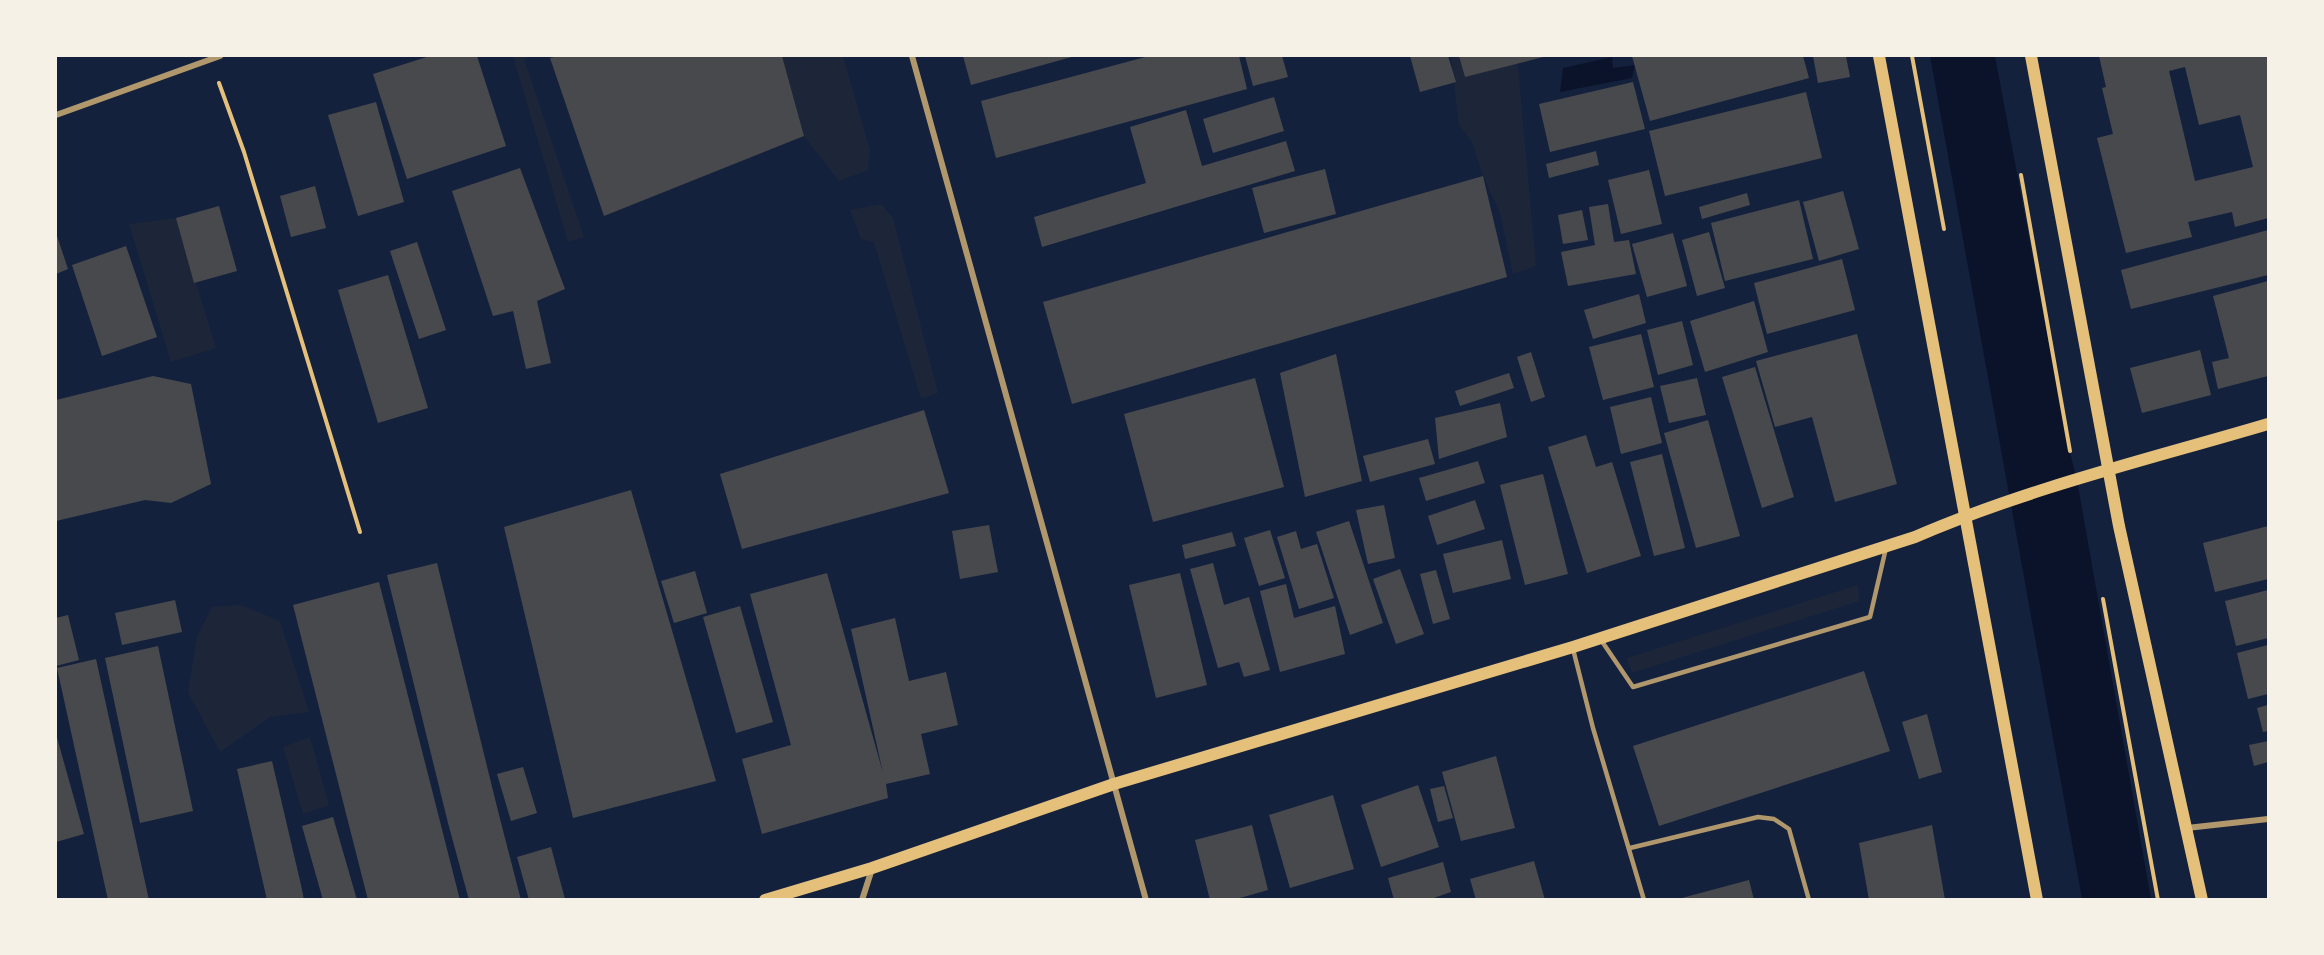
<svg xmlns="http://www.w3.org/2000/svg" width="2324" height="955" font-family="'Roboto Condensed',sans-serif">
  <rect width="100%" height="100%" fill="#14213d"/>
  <!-- green -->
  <g fill="#1d2539">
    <path d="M513,56H530L524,59L584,237L568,242Z"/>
    <path d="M782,56H843L870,150L868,170L839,181L804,136Z"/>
    <path d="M1461,56H1517L1536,266L1513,274L1500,213L1483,176L1472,142L1459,125L1451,58Z"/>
    <path d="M881,204L893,218L938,393L921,399L874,242L861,239L850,210Z"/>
    <path d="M176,218L216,348L171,362L129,224Z"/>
    <path d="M1858,585L1859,601L1632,673L1627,658Z"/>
    <path d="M241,605L280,621L309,712L270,717L220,752L188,692L197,637L212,607Z"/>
    <path d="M310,737L329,805L303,814L283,747Z"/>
  </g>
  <!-- water -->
  <g fill="#0b132b">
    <path d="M1930,56H1995L2068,445L2077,480L2151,899H2082Z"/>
    <path d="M1612,57L1613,68L1635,65L1632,78L1560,92L1563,68Z"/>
  </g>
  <!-- building -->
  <g fill="#48494c" fill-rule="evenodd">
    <path d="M430,56H477L506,146L407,179L373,74Z"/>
    <path d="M559,56H782L804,136L604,216L550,58Z"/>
    <path d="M963,56H1075L971,85Z"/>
    <path d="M1149,56H1239L1247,89L996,158L981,101Z"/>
    <path d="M1245,56H1282L1288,77L1253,86Z"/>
    <path d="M1410,56H1448L1456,82L1420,92Z"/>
    <path d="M1459,56H1547L1465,77Z"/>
    <path d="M1632,56H1803L1809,78L1650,121Z"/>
    <path d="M1813,56H1846L1850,77L1818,83Z"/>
    <path d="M2099,56H2268V218L2235,227L2232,212L2188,222L2192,237L2126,253L2097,138L2113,134L2102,88L2106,87ZM2185,67L2199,125L2240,115L2253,167L2195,181L2169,71Z"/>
    <path d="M1633,82L1645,129L1550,152L1539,104Z"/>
    <path d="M1806,92L1822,158L1665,196L1649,131Z"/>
    <path d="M1274,97L1284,131L1213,153L1203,119Z"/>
    <path d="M376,102L404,202L358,216L328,115Z"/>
    <path d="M1186,110L1202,166L1286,141L1295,171L1042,247L1034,217L1146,183L1130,127Z"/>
    <path d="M1596,151L1599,165L1549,178L1546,164Z"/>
    <path d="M520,168L565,289L537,301L551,363L526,369L513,311L493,316L452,191Z"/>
    <path d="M1325,169L1336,214L1264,233L1252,188Z"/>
    <path d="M1649,170L1662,224L1621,234L1608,180Z"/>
    <path d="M1483,176L1507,277L1072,404L1043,302Z"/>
    <path d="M315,186L326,228L291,237L280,196Z"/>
    <path d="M1843,191L1859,249L1819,261L1803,202Z"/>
    <path d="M1747,193L1750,205L1702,219L1699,207Z"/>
    <path d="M1799,200L1813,259L1725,281L1711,223Z"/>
    <path d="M1608,204L1614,242L1629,240L1636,274L1568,286L1561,252L1595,245L1589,207Z"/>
    <path d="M219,206L237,271L194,283L176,218Z"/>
    <path d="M1582,210L1588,240L1563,244L1558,215Z"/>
    <path d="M2268,230V275L2131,309L2121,270Z"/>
    <path d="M1709,232L1725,288L1697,296L1682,240Z"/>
    <path d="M56,233L68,269L56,274Z"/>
    <path d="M1673,233L1687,286L1647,297L1632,244Z"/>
    <path d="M417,242L446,330L419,339L390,251Z"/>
    <path d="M126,246L157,337L102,356L72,265Z"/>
    <path d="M1842,259L1855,310L1767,334L1754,283Z"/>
    <path d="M388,275L428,408L378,423L338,290Z"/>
    <path d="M2268,281V376L2218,389L2212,362L2229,358L2213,296Z"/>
    <path d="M1639,294L1646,323L1593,339L1584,310Z"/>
    <path d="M1754,301L1768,352L1705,372L1690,321Z"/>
    <path d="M1682,321L1693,365L1658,375L1647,330Z"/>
    <path d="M1641,334L1654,387L1603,400L1589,347Z"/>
    <path d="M1857,334L1897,484L1835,502L1812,417L1775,427L1756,361Z"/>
    <path d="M2200,350L2211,395L2142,413L2130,368Z"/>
    <path d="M1531,352L1545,397L1531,402L1517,357Z"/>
    <path d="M1336,354L1362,481L1305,497L1280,373Z"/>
    <path d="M1755,367L1794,497L1762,508L1722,377Z"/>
    <path d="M1509,373L1514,388L1460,406L1455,391Z"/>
    <path d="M153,376L191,384L211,484L171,503L145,500L56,521V400Z"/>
    <path d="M1255,378L1284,487L1153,522L1124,414Z"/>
    <path d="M1697,378L1706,415L1669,423L1660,386Z"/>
    <path d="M1651,397L1662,443L1621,454L1610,407Z"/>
    <path d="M1500,403L1507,437L1439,459L1435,418Z"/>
    <path d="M924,410L949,493L742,549L720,474Z"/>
    <path d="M1708,420L1740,536L1696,548L1664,433Z"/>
    <path d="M1586,435L1596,467L1612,462L1641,556L1587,573L1548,447Z"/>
    <path d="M1428,439L1435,464L1370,482L1363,456Z"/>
    <path d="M1662,454L1685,548L1654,556L1630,462Z"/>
    <path d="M1478,461L1485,483L1426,501L1419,478Z"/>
    <path d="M1543,474L1568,574L1525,585L1500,485Z"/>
    <path d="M631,490L716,781L573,818L504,527Z"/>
    <path d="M1475,500L1485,529L1437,545L1428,516Z"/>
    <path d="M1384,505L1395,558L1368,564L1356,510Z"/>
    <path d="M1349,521L1383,623L1350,635L1316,532Z"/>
    <path d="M989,525L998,572L960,579L952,531Z"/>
    <path d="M2268,526V579L2215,592L2203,543Z"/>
    <path d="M1270,530L1285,578L1259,586L1244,538Z"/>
    <path d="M1296,531L1301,549L1317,544L1334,598L1299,609L1277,537Z"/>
    <path d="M1232,532L1236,546L1185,559L1182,545Z"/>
    <path d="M1502,540L1511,579L1453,593L1443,554Z"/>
    <path d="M437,563L498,811L521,900H469L448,823L387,575Z"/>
    <path d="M1213,563L1224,605L1249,597L1270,670L1244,677L1239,662L1218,668L1190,569Z"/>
    <path d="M1400,569L1424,634L1396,644L1373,579Z"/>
    <path d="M1436,570L1450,619L1433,624L1420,574Z"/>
    <path d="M695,571L707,613L674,623L661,581Z"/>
    <path d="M827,573L883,773L851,629L895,618L909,681L946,672L958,725L921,734L930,774L886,784L888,798L762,834L742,759L791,745L750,594Z"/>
    <path d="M1180,573L1207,685L1156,698L1129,585Z"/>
    <path d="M379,582L460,900H368L293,605Z"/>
    <path d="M1286,584L1294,618L1335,606L1345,654L1280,672L1260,591Z"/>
    <path d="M2268,590V638L2236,646L2225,601Z"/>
    <path d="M175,600L182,632L122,645L115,613Z"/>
    <path d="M740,606L773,722L736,733L703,617Z"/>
    <path d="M68,615L79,660L56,666V618Z"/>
    <path d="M2268,645V694L2248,699L2237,653Z"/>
    <path d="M158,646L193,811L140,823L105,658Z"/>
    <path d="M96,659L149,900H108L57,668Z"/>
    <path d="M1864,671L1890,751L1659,826L1633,746Z"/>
    <path d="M2268,705V731L2263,732L2257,708Z"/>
    <path d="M1927,714L1942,772L1919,779L1902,722Z"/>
    <path d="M56,734L84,834L56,842Z"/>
    <path d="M2268,741V762L2254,766L2249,745Z"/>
    <path d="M1496,756L1515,828L1461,841L1442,772Z"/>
    <path d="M272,761L301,885L304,900H267L237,769Z"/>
    <path d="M523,767L537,813L511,821L497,774Z"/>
    <path d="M1418,785L1439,847L1381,867L1361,805Z"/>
    <path d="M1444,786L1453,818L1438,822L1430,789Z"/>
    <path d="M1333,795L1354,869L1290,888L1269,815Z"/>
    <path d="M333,817L357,900H323L302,826Z"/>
    <path d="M1252,825L1268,890L1233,900H1210L1195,840Z"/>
    <path d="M1932,825L1945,900H1869L1859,843Z"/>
    <path d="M551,847L565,899L529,900L517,857Z"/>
    <path d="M1534,861L1545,900H1476L1470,879Z"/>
    <path d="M1443,862L1451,892L1428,900H1394L1388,878Z"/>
    <path d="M1749,880L1754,900H1679L1678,899Z"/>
  </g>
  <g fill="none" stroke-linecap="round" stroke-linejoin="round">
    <!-- path -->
    <g stroke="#e5c07b" stroke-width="4">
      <path d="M1912,56L1944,229"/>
      <path d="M219,83L244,152L360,532"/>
      <path d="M2021,175L2070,451"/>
      <path d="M2103,599L2158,900"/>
    </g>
    <!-- service -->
    <g stroke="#b1986c" stroke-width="4.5">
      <path d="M1601,640L1633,687L1870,617L1886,548"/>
      <path d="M1573,649L1593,728L1644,900"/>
      <path d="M1630,848L1758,817L1774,819L1789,829L1809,900"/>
    </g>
    <!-- minor -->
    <g stroke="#b1986c" stroke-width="6">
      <path d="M912,56L1146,900"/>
      <path d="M56,115L220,56"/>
      <path d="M2187,828L2268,819"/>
      <path d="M862,900L872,869"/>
    </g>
    <!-- secondary -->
    <g stroke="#e5c07b" stroke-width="12">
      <path d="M1879,56L2037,900"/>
      <path d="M2031,56L2119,526L2202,900"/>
      <path d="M765,900L872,868L1114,784L1573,647L1915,537C2028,488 2150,459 2268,424"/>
    </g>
  </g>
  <!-- border -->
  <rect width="2324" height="955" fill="none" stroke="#f6f1e7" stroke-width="114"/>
</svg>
